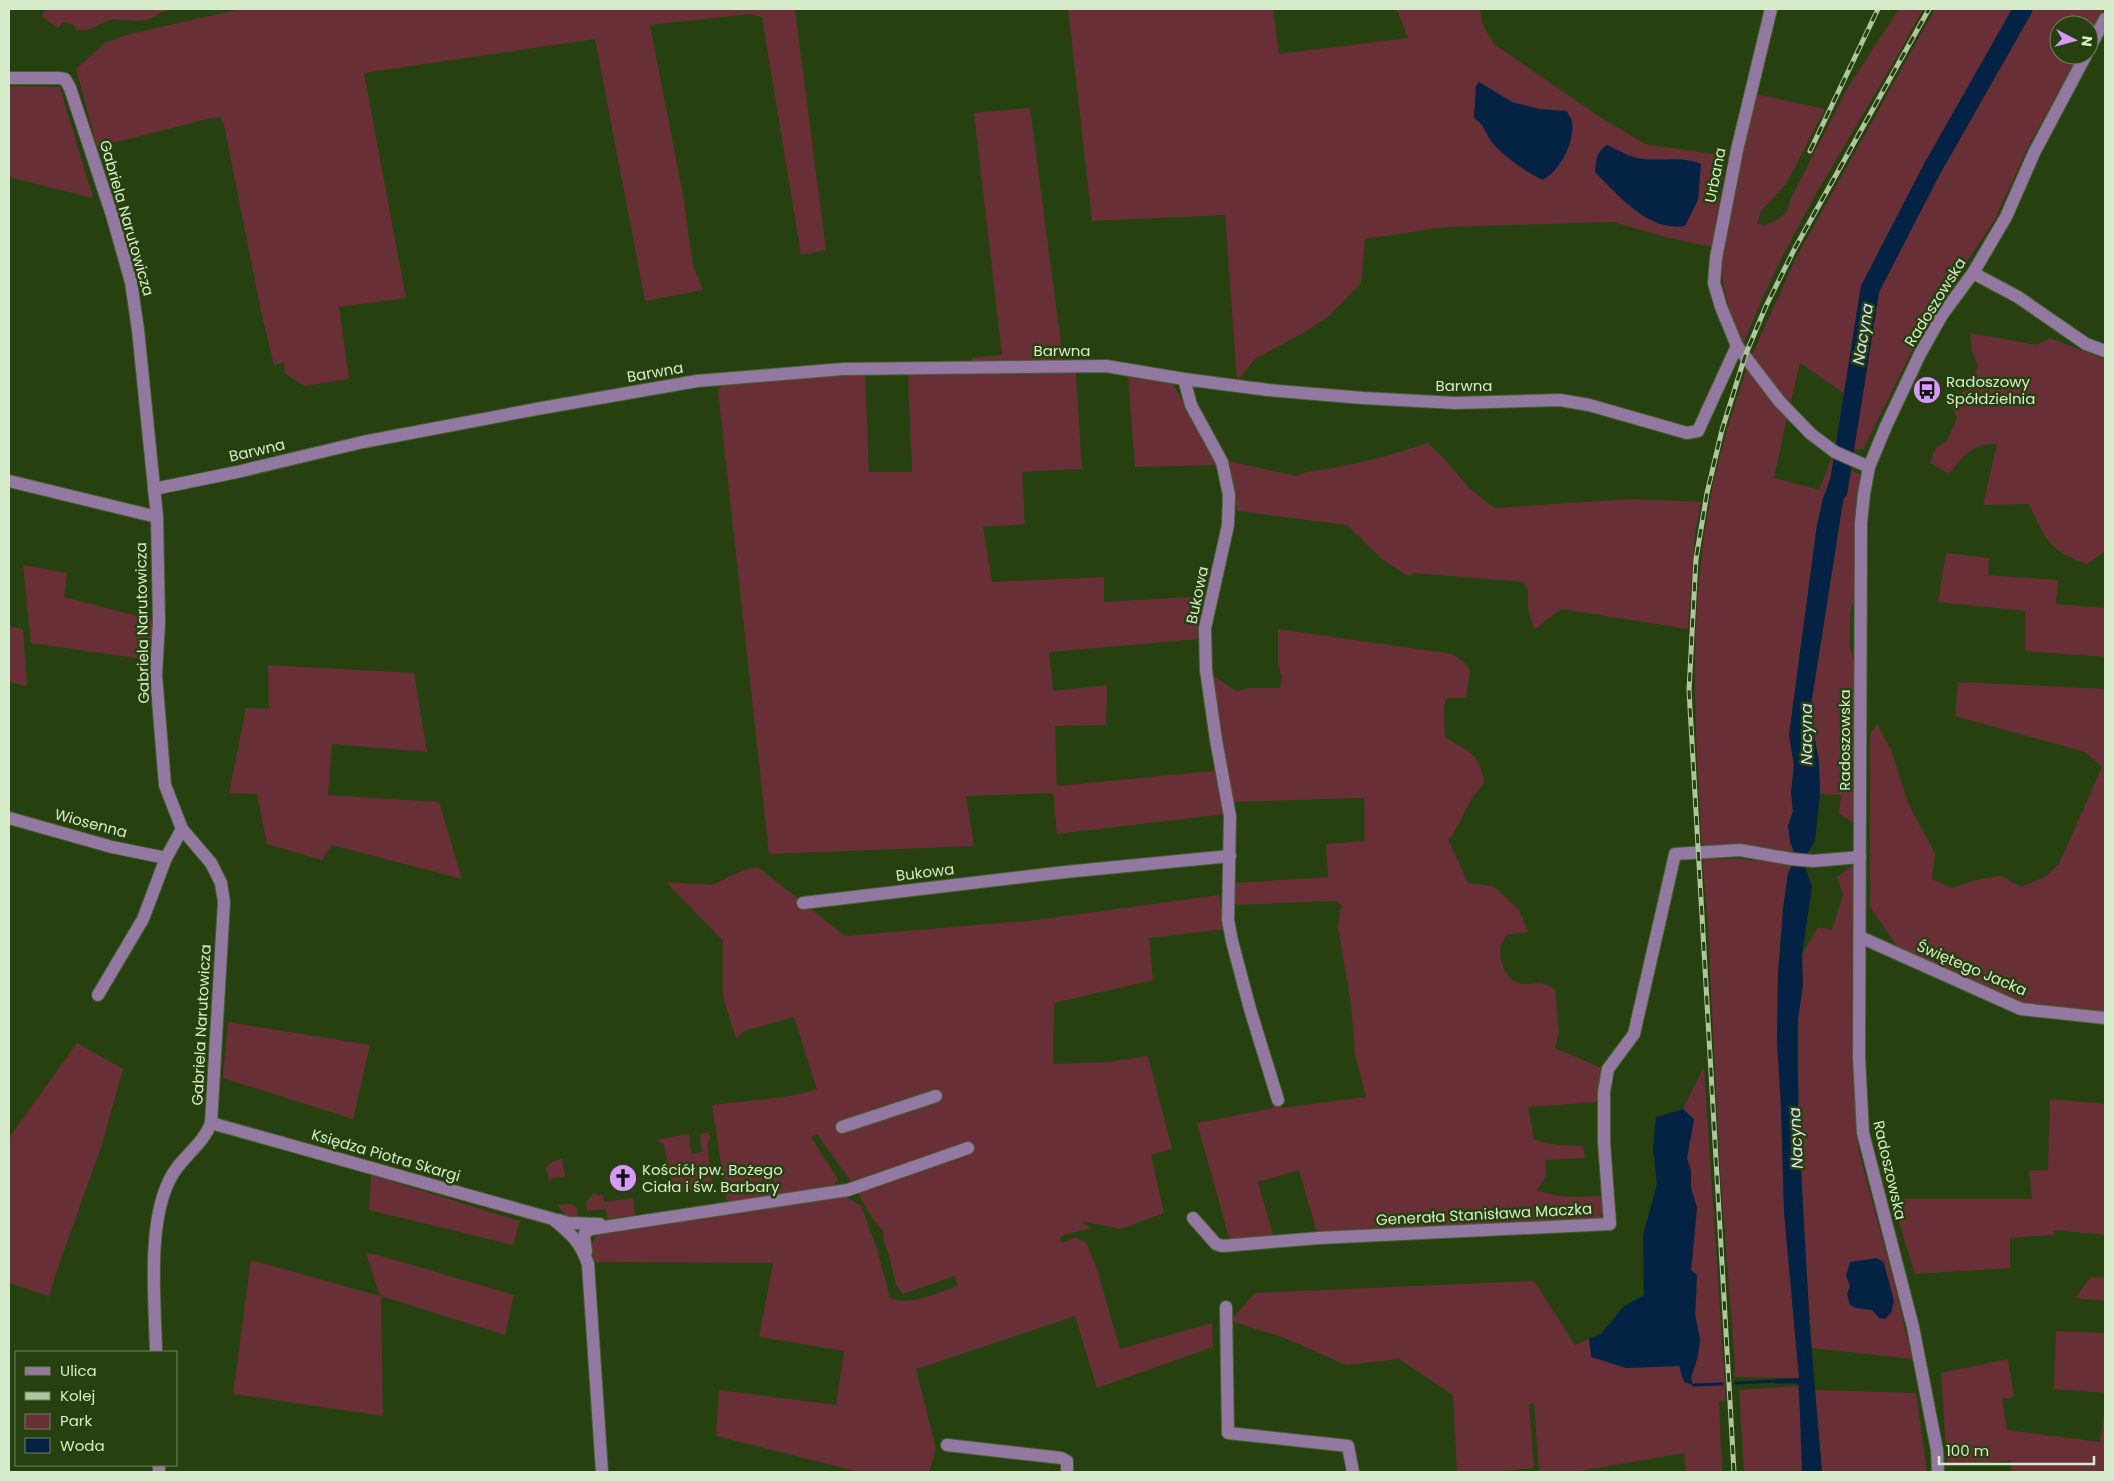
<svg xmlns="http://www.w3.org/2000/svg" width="2114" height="1481" font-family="Poppins,sans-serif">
  <rect width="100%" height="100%" fill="#26400f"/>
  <!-- green -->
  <g fill="#692f37">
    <path d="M47,9H177L161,12L150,19L139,21L112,19L88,30H77L72,24L63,22L58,28L41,16Z"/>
    <path d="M240,9L795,10L826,250L801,255L762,17L750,14L650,25L683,195L693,266L703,290L645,301L595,39L364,73L406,298L339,307L349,379L305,386L285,374L284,362L274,365L262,316L224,125L220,117L211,118L97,147L76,69L105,43L126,35Z"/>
    <path d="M1068,9H1273L1279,54L1408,38L1397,9H1480L1482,24L1494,44L1600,117L1645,144L1726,156L1712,247L1665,237L1614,222L1446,227L1365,239L1361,283L1330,315L1307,331L1255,359L1237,381L1225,215L1092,221Z"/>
    <path d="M1899,9H1923C1863,122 1787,227 1742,348C1732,316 1719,286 1722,252L1755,94L1825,109L1786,184L1761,211L1757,223L1764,226C1777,220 1789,215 1790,200L1848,87Z"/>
    <path d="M1935,9H2020L1928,169L1868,287L1843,447H1835L1844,393L1800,363L1790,405L1751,357L1797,256Z"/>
    <path d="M2028,9H2104L2089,37V25H2059V55H2079L2031,141L1994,221L1927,321L1863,449L1848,450L1874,290L1934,171Z"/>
    <path d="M9,86L60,87L93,198L9,177Z"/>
    <path d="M1030,108L1063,359L972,362V358L1002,355L974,113Z"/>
    <path d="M1970,333L2037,345L2050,338L2105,359V551L2087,564C2048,551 2046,539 2029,504L1983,505L1997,444C1972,443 1963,456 1949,474L1930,463L1936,448L1947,441L1957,418L1951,406L1963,392L1968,390L1978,366L1972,351Z"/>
    <path d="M1747,367L1787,418L1774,478L1819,490L1832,458L1836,463L1823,498L1817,525L1789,735L1794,765L1791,793L1793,811L1788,826L1795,855L1743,844L1702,847C1695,733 1688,620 1709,506C1717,459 1732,413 1747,367Z"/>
    <path d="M1076,372L1082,469L1022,472L1025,524L983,527L992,582L1104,577V602L1209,596L1200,639L1049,652L1053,691L1107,685L1106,725L1055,726L1057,786L1213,771L1215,765L1225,814L1057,834L1053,793L966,796L974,846L769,854L718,390L724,383L813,376L865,375L869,472H912L908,374Z"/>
    <path d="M1128,377L1173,384L1191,417L1211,445L1216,465L1135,467Z"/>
    <path d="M1428,443L1446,461L1470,489L1495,508L1632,499L1701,502L1695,534L1688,629L1561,609L1534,630L1528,609V591L1524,582L1414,573L1408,576L1382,559L1347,525L1237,511L1228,461L1296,476L1306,472L1335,468L1383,457Z"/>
    <path d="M1848,470L1860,474L1856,524L1855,596L1850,613V648L1856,668V825L1839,813L1841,795L1820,794L1819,762L1810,711Z"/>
    <path d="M1946,553L1989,558L1988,575L2058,580L2056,604L2105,608V657L2025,651V611L1938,602Z"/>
    <path d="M23,565L67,573L64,597L153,620L150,660L31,643Z"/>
    <path d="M9,626L23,629L27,686L9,682Z"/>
    <path d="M1278,629L1452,654L1465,663L1470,670L1466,698H1447L1444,706L1445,737C1469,753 1480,752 1484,783L1472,798L1452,836L1448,839L1468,883L1492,886L1499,891L1519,910L1528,932L1506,935C1504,939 1502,943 1501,946C1498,958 1505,979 1518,983C1535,987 1537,977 1555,990L1559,1032L1555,1048L1604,1069L1599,1102L1528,1107L1534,1139C1554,1147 1563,1144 1583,1146L1585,1158L1545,1160L1546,1176L1537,1190C1559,1199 1580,1197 1603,1196L1604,1206L1600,1218L1592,1220L1500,1223L1323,1233L1316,1229L1299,1170L1258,1182L1274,1238L1230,1241L1197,1123L1273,1108L1272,1103H1280L1282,1108L1366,1097L1355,1054L1351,1004L1338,927L1340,910L1343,907L1336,901L1233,905L1229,885L1236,883L1328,877L1326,844L1365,841L1364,798L1233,802L1218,724L1212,675L1236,691L1250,688H1280L1282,677L1278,663Z"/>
    <path d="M268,665L414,673L427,752L332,744L328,795L439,802L462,879L332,845L322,860L267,844L257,794L229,793L246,708L269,709Z"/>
    <path d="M1958,682L2105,689V1013L2023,1004L1897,946L1870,907V734L1877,724L1891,750L1909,805L1935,854L1932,879L1951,888L1980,879L2001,876L2021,887L2045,877L2059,864L2102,767L2085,752L1955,716Z"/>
    <path d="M1702,859H1740L1793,864L1788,873L1783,909L1778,975L1777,1041L1781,1107L1784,1211L1799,1378L1734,1377L1735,1365L1720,1170L1707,909Z"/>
    <path d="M1853,865L1852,1014L1856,1114L1859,1152L1896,1290L1912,1359L1812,1348L1803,1224L1797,1044L1798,1019L1803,985L1802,955L1818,927L1832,930L1843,895L1837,877Z"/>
    <path d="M758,867L845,936L1036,920L1219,895L1224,929L1149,938L1153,980L1054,1003L1053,1064L1109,1062L1148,1056L1172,1149L1151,1155L1164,1213L1121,1229L1080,1221L1091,1228L1064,1235L1060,1238L1061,1243L1075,1238L1086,1242L1097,1269L1120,1349L1212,1323L1213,1347L1097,1388L1075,1316L916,1369L936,1449L929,1472H859L716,1436L719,1390L836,1405L844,1351L759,1337L773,1263L593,1262C591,1250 589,1242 600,1233L843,1195L861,1206L877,1249L890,1298C910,1307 938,1292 958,1286L955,1276L903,1294L896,1285L888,1252L884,1242L883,1231L872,1218L855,1187L817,1134L811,1137L838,1179L833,1187L727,1203L712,1105L785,1097L817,1090L794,1017L744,1031L736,1039L723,996V941L666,882L712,885L744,870Z"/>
    <path d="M228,1022L370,1045L353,1119L223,1078Z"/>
    <path d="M77,1043L123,1069L102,1144L55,1276L43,1319L49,1296L9,1283V1138Z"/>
    <path d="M1704,1067L1726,1401H1719L1722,1472H1686L1684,1453L1574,1472H1539L1534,1403L1529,1404L1534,1468L1490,1472H1457L1453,1395L1399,1359L1346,1365L1285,1338L1234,1322L1232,1319L1255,1293L1534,1281L1575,1345L1589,1339L1591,1343L1626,1368L1679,1366L1692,1384L1691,1378L1698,1356L1700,1339L1695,1314L1697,1291L1691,1270L1697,1208L1691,1188V1171L1687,1158L1694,1119L1683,1109Z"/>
    <path d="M2050,1099L2105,1104V1235L2054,1230V1235L2010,1238V1268L1915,1274L1892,1199H2032L2029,1171L2048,1170Z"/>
    <path d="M709,1132L710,1141L707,1142L713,1188L673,1194L664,1145L656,1140L689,1134L691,1154L702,1152L700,1134Z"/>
    <path d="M562,1159L565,1177L551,1178V1181H549L546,1167L553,1161Z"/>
    <path d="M371,1175L520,1221L513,1245L369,1210Z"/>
    <path d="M595,1192L596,1195H603L604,1202L633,1198L635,1215L607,1219L606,1209L587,1211L586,1202Z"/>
    <path d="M572,1204L577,1208V1220H570L557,1205Z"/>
    <path d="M366,1253L378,1255L514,1295L505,1335L381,1296L383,1416L233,1394L251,1260L380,1296Z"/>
    <path d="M2091,1277L2105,1278V1301L2075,1298Z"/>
    <path d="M2056,1331L2105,1333V1393L2054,1389Z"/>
    <path d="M2008,1359L2014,1397L2002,1399L2007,1430L2100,1442L2105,1405V1472H2012L2010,1461L1947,1465L1941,1373Z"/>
    <path d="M1798,1386L1804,1472H1744L1739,1390Z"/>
    <path d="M1815,1390L1916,1393L1927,1472H1822Z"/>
  </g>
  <!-- water -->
  <g fill="#042344">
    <path d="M1479,82L1512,102L1539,109L1567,111C1568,114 1571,118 1572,121C1575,143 1560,170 1543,180C1528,173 1501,155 1492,142C1484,131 1486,127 1474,118L1476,86Z"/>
    <path d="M1607,145C1619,150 1630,158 1643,159C1662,161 1683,156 1701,164L1698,200L1685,226C1648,232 1618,195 1595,172C1596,159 1596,153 1607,145Z"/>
    <path d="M1836,463L1848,470L1810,711L1819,762L1820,794L1815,841L1806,856L1795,855L1790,842L1788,826L1793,811L1791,793L1794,765L1789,735L1817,525L1823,499Z"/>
    <path d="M1793,864L1805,867L1812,886L1802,955L1803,985L1798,1019V1115L1810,1331L1822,1472H1802L1799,1385L1793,1383L1775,1384L1776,1379L1799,1378L1784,1211L1781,1107L1777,1041L1778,975L1783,909L1788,873Z"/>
    <path d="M1683,1109L1694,1119L1687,1158L1691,1171V1188L1697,1208L1691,1270L1697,1275L1695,1314L1700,1339L1698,1356L1691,1378L1693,1385L1684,1382L1679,1366L1626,1368L1591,1357L1589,1339L1601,1334L1623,1307L1644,1295L1643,1235L1657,1184L1653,1148L1656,1117Z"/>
    <path d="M1877,1258L1884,1263L1894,1301L1891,1313L1885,1319L1879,1318L1872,1310L1856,1308L1850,1305L1847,1294L1850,1286L1846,1276L1850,1262Z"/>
  </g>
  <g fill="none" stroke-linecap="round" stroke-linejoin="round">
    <!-- stream -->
    <g stroke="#042344" stroke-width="3">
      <path d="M1736,1383L1778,1381"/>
      <path d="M1693,1385L1722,1384"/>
    </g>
    <!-- river -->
    <path stroke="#042344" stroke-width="19" d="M1838,491L1870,289L1932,169L2023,9"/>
    <defs>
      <g id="minor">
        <path d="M1771,9L1737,150L1716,258L1714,283L1721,307L1737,346L1780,402L1811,434L1835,452L1869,467"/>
        <path d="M2089,49L2105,19"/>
        <path d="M9,78H58L65,79L70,88L112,215L131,282L138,330L157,517L159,622L156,675L165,785L182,829L211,863L221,883L224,902L211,1123C203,1146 179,1158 169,1181C147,1226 155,1302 156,1352"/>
        <path d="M1973,273L2018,297L2086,344L2105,351"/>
        <path d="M1184,379L1191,405L1222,462L1229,495L1228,525L1205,628L1206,670L1216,740L1230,816L1228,920L1232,941L1250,1009L1278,1100"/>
        <path d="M9,481L157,517"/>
        <path d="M154,489L237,472L363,442L542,408L697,381L843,369L1106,366L1184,379L1268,390L1363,398L1456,403L1560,400L1589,405L1687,433L1698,431L1737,346"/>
        <path d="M9,818L112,847L166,858L182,829"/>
        <path d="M803,903L1065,872L1230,856"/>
        <path d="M1860,937L2021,1009L2105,1018"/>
        <path d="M98,995L143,919L166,858"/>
        <path d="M211,1123L553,1219C571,1234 580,1241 588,1264L602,1472"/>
        <path d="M842,1127L936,1096"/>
        <path d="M1193,1218L1216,1244L1222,1246L1319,1238L1610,1224L1604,1142V1092L1608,1069L1634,1034L1675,854L1740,850L1791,859L1813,861L1860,857"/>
        <path d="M558,1220L568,1223L600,1224"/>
        <path d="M586,1252L584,1237L585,1233L591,1229L848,1190L968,1148"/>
        <path d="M1226,1307L1228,1433L1348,1446L1353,1472"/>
        <path d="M947,1445L1061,1458L1067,1461V1472"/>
        <path d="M159,1465V1472"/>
        <path d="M1938,1472L1937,1450L1913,1327L1863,1133L1859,1057L1861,523L1864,494L1869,467L1886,426L1920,354L1942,315L1973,273L2006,217L2034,153L2086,55"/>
      </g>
    </defs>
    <!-- minor casing -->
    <use href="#minor" stroke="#465f30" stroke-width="14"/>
    <!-- minor -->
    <use href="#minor" stroke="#9378a1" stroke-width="12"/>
    <defs>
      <g id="rail">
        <path d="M1810,151L1878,9"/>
        <path d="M1734,1472L1689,690L1696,559L1707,493L1722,430L1745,356L1766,306L1795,248L1929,9"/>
      </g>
    </defs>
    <!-- rail casing -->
    <use href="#rail" stroke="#afc59f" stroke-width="5"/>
    <!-- rail -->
    <use href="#rail" stroke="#26400f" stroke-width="3" stroke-dasharray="9" stroke-linecap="butt"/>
  </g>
  <!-- icons -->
  <defs>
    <symbol id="bus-disc" viewBox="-11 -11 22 22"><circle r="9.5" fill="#d89af8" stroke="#26400f"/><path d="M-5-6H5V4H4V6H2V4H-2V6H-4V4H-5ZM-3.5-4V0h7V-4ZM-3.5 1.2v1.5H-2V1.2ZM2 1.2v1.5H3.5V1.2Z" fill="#111"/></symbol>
    <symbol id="church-disc" viewBox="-11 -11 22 22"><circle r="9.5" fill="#d89af8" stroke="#26400f"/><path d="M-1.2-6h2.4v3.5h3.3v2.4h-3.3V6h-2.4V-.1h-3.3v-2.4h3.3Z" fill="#111"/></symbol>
  </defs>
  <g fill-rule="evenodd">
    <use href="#bus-disc" x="1911" y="374" width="32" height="32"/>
    <use href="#church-disc" x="607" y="1162" width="32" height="32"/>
  </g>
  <g text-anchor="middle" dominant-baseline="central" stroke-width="5" stroke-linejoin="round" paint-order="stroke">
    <!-- street labels -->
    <g font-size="15" fill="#d6ebc9" stroke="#26400f">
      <text transform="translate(1715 175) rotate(-79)">Urbana</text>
      <text transform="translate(127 218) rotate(74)">Gabriela Narutowicza</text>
      <text transform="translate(1935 302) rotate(-58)">Radoszowska</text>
      <text x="1062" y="350">Barwna</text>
      <text transform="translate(655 372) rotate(-10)">Barwna</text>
      <text x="1464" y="385">Barwna</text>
      <text transform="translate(257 450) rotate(-13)">Barwna</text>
      <text transform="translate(1197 595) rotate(-78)">Bukowa</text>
      <text transform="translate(142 623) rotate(-91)">Gabriela Narutowicza</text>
      <text transform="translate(1844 740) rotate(-90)">Radoszowska</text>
      <text transform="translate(91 823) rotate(15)">Wiosenna</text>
      <text transform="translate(925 872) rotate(-7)">Bukowa</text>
      <text transform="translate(1972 968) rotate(23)">Świętego Jacka</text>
      <text transform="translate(201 1025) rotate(-87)">Gabriela Narutowicza</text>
      <text transform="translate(386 1155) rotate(16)">Księdza Piotra Skargi</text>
      <text transform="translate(1890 1170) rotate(77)">Radoszowska</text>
      <text transform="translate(1484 1214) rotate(-3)">Generała Stanisława Maczka</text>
    </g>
    <!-- poi labels -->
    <g font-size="15" fill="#d6ebc9" stroke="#26400f" text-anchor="start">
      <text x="1946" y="381">Radoszowy<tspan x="1946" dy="17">Spółdzielnia</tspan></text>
      <text x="642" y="1169">Kościół pw. Bożego<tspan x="642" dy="17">Ciała i św. Barbary</tspan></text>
    </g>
    <!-- water labels -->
    <g font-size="16" font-style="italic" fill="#d7e3f2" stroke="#26400f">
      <text transform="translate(1863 334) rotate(-81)">Nacyna</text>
      <text transform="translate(1806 734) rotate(-90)">Nacyna</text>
      <text transform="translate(1796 1138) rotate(-93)">Nacyna</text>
    </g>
  </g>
  <!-- border -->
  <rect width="2114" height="1481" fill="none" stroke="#d6ebc9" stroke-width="20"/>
  <!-- legend -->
  <rect x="15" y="1351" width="162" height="115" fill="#26400f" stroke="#6c8459"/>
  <rect x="25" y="1367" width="25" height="8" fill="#9378a1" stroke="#6c8459"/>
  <text x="60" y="1376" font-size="15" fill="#d6ebc9">Ulica</text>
  <rect x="25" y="1392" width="25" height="8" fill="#afc59f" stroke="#6c8459"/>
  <text x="60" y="1401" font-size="15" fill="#d6ebc9">Kolej</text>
  <rect x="25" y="1414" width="25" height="15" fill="#692f37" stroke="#6c8459"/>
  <text x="60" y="1426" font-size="15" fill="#d6ebc9">Park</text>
  <rect x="25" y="1438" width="25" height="15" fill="#042344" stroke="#6c8459"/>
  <text x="60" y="1451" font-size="15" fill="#d6ebc9">Woda</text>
  <!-- north arrow -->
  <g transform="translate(2074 40) rotate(96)"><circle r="24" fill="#26400f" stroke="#6c8459"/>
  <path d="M0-4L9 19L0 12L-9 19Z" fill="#d89af8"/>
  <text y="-8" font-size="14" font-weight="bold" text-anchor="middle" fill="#d6ebc9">N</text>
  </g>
  <!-- scale -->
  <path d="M1939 1456v8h155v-8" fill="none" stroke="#d6ebc9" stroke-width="2.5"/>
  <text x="1946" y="1456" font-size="15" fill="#d6ebc9" stroke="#26400f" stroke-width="4" paint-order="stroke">100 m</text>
</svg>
